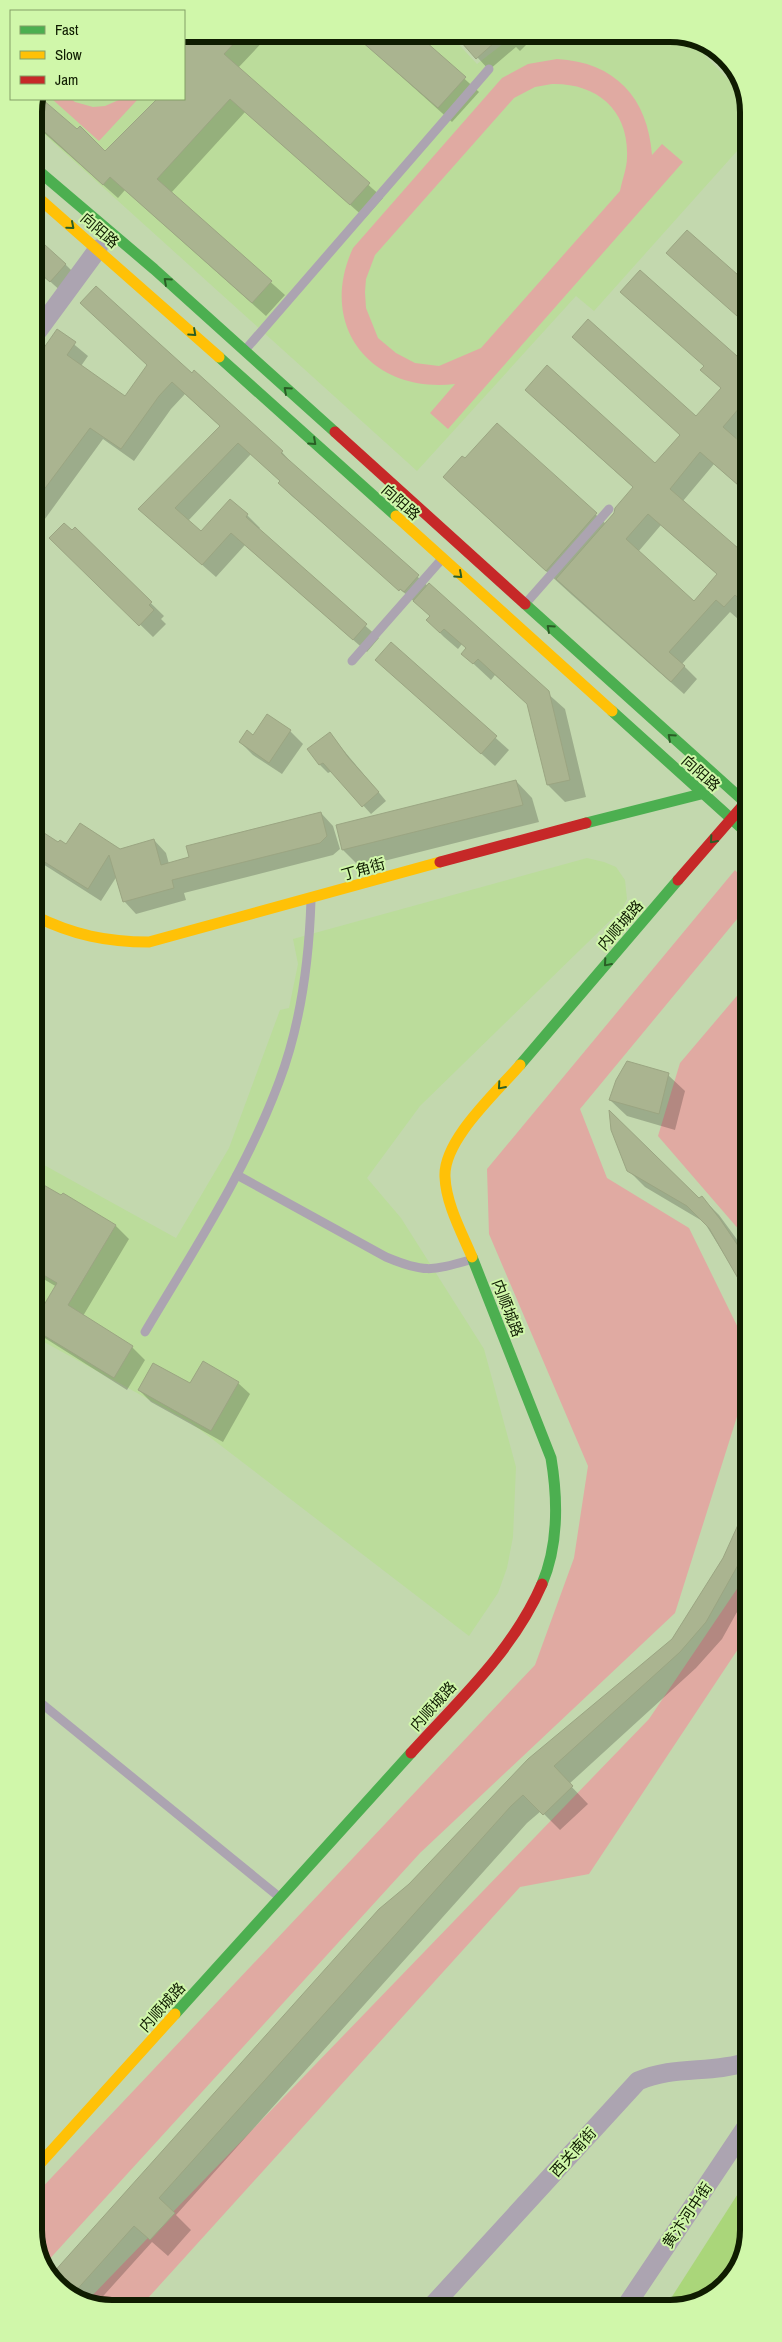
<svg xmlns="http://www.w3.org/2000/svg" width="782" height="2342" font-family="'Archivo Narrow','Noto Sans SC',sans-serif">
  <rect width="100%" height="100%" fill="#c3d8ae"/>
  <!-- built -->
  <g fill="#bbdc9b">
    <path d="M184,34H449L477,64L516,34H675L690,40L746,98V141L594,311L576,296L417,471L34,125V107L38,99H184Z"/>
    <path d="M587,858L604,862L616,867L625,880L627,899L622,909L420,1106L367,1178L401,1218L484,1349L516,1467L513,1537L507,1568L498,1593L469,1636L190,1422L35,1337V1160L176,1238L229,1148L280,1010L289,1008L298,964L293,939Z"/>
  </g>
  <!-- green -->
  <g fill="#e0aaa2" fill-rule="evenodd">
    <path d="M557,59C615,62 648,98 652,155L662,144L683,162L448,429L430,413L455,384C371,394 317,326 353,248L502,78L528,64ZM552,84C597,83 629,110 627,157C627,168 622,180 620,191L481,348L439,366L415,363L396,353L378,338L366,308L365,292L366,279L375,255L514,98L535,87Z"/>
    <path d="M52,99H71L75,102L93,107L105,106L121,99H138L99,141Z"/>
    <path d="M735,870L747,883V907L580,1109L607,1178L689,1228L747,1346V1385L675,1613L420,1853L45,2264L36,2250V2194L535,1665L574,1558L588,1466L489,1234L487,1169Z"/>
    <path d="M747,984V1239L658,1136L680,1063Z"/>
    <path d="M747,1574L748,1634L589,1874L520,1887L139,2308H107L88,2300L649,1719Z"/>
  </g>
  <!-- water -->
  <path fill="#aad67a" d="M748,2178V2230L732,2278L690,2306H666Z"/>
  <!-- shadow -->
  <g fill="#0003" fill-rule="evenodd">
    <path d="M184,34L192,40L197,34H202L208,40L213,34H270L238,68L383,198L365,218L245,112L171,193L285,295L266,316L125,190L118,198L34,124V107L38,99H40L105,153L158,99H184V73L189,67L184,63Z"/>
    <path d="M354,34H415L479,92L452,122Z"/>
    <path d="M456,34H537L520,51L516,47L489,70Z"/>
    <path d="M65,264L78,277L63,293L34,267Z"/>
    <path d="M58,331L88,356L81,366L125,397L192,375L282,452L294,466L565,709L586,797L565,802L548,785L529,705L495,675L491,680L463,654L467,649L462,644L458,649L444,637L427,620L431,616L292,496L279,483L281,482L251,454L188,521L201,532L247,515L260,528L258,530L379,638L367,652L245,545L216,577L152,521L221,427L185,394L171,409L134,461L103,439L34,534V366Z"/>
    <path d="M746,365V427L736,439L746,448V492L714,464L683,501L739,551L746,543V609L738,619L730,612L682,664L697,679L684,694L572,595L457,490L465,460L497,425L606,524L634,488L539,403L655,465L722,389L702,370ZM661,525L718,575L694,602L638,552Z"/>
    <path d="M75,529L164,616L161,619L166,624L153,637L51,538Z"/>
    <path d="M34,551L38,555L34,560Z"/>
    <path d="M391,644L509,750L495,766L377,660Z"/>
    <path d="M290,731L303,744L282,774L253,755L240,742L254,736Z"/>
    <path d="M330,734L386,801L371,814L332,771L328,773L320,765L309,749Z"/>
    <path d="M516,781L532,798L539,822L360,867L343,850L337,826Z"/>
    <path d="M321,813L333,826L340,849L333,855L184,893L186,900L136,914L124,901L117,876L101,901L35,859V828L59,844L67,846L119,850L154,840L166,853L169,864Z"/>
    <path d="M668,1075L685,1091L675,1130L627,1116L610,1100Z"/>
    <path d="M628,1170L699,1200L702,1198L719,1215L747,1253V1291L704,1222L645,1187Z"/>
    <path d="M35,1181L116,1226L129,1239L83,1316L132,1347L145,1360L127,1390L40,1335L38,1340L35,1338V1320L57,1287L35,1274Z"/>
    <path d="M238,1383L250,1394L223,1442L151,1402L139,1390Z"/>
    <path d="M747,1508V1594L722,1639L696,1668L569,1784L588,1804L560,1830L541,1811L527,1823L176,2215L191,2230L168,2256L152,2242L96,2304L61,2289L52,2275L380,1910L410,1885L673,1639L724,1559Z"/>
  </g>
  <!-- building -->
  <g fill="#aab490" stroke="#9ba582" fill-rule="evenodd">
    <path d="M184,34H243L224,54L370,183L350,205L230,99L157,179L272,281L252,303L110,177L103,185L34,122V107L38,99H42L77,129L80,126L105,151L157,99H184Z"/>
    <path d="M353,34H417L466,77L438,108Z"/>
    <path d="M454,34H504L476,59Z"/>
    <path d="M687,230L746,282V324L666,253Z"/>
    <path d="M34,235L66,264L50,282L34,268Z"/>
    <path d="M640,270L746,364V400L723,427L746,447V492L700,452L670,489L746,555V605L735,595L724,607L716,600L669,652L685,666L671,682L556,579L614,513L615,508L633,487L525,390L547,365L655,463L680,435L572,337L588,319L696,416L721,388L700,370L704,366L620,292ZM648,514L717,574L694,601L626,539Z"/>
    <path d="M96,286L192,373L194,370L283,451L281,453L419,575L404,592L400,589L399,591L278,483L280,481L238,443L175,508L201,531L230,499L248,514L246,517L367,624L353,640L231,533L202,565L138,509L220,426L172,382L159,396L121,449L90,428L34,503V362L57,329L76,342L67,355L125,396L147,365L80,303Z"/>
    <path d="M497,423L597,513L546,571L443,477L462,456L465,458Z"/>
    <path d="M64,523L72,530L75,527L152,602L149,605L154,610L139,626L49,538Z"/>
    <path d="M429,583L549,691L570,780L547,785L527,704L478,659L473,664L461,654L466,648L444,629L440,633L426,620L430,616L413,601Z"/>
    <path d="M391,642L497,736L481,754L375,660Z"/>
    <path d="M267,714L291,730L269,763L239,742L247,730L253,735Z"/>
    <path d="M330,732L348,757L379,792L362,807L323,763L319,765L307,749Z"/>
    <path d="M516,780L523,805L342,850L336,825Z"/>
    <path d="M321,812L327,836L320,843L172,880L174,888L123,902L109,855L88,889L35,856V827L58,842L60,840L66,844L80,823L120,849L154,839L161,865L189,857L186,846Z"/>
    <path d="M627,1061L669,1073L659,1114L609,1100L616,1080Z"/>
    <path d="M609,1110L699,1198L702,1196L720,1219L747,1259V1294L709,1228L687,1206L627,1171L611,1130Z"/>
    <path d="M35,1180L61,1195L63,1193L116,1225L68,1305L133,1346L114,1378L35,1330V1320L57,1283L35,1270Z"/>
    <path d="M203,1361L239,1382L211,1431L138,1390L153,1363L190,1383Z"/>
    <path d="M747,1505V1549L706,1622L680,1652L554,1766L573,1786L543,1815L523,1795L511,1806L159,2198L175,2213L150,2240L134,2226L73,2294L61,2289L52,2274L379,1909L409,1884L528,1759L672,1639L723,1558Z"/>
  </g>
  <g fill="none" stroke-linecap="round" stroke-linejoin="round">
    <!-- lane -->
    <g stroke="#aca4b1" stroke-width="9">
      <path d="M246,349L489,69"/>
      <path d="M526,603L609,509"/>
      <path d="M352,661L441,560"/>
      <path d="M237,1175L386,1257C424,1273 431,1271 470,1260"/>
      <path d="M145,1332C193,1251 246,1171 279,1082C301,1024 309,962 311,900"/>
      <path d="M36,1699L278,1896"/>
    </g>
    <!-- street -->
    <g stroke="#aca4b1" stroke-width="19">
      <path d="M34,336L98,249"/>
      <path d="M626,2306L748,2124"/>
      <path d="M431,2307L638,2081C674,2065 710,2074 748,2062"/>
    </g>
    <!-- fast -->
    <g stroke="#4caf50" stroke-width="11">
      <path d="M34,167L154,269L335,432"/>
      <path d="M219,357L396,516"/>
      <path d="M525,604L747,804"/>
      <path d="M612,711L747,833"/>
      <path d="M586,823L701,794"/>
      <path d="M520,1065L678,880"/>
      <path d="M472,1257L551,1458C558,1500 559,1544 542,1584"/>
      <path d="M175,2014L411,1753"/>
    </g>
    <!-- slow -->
    <g stroke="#ffc107" stroke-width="11">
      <path d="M34,194L219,357"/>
      <path d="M396,516L612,711"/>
      <path d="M35,916C73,935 107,942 149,942L440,862"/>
      <path d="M472,1257C462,1233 446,1204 445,1177C443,1140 497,1092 520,1065"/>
      <path d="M36,2168L175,2014"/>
    </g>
    <!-- jam -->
    <g stroke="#c62828" stroke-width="11">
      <path d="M335,432L525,604"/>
      <path d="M440,862L586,823"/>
      <path d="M678,880L745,803"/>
      <path d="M411,1753C459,1700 513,1651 542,1584"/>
    </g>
  </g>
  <!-- one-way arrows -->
  <defs><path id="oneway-chevron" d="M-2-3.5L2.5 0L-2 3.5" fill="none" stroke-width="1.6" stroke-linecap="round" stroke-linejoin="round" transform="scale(1.25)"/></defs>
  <g stroke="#2a5e25">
    <use href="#oneway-chevron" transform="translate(71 226) rotate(41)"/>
    <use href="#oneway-chevron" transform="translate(167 281) rotate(-138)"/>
    <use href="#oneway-chevron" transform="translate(193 333) rotate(42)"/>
    <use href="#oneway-chevron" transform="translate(287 390) rotate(-138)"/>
    <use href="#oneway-chevron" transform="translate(313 442) rotate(42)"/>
    <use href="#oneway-chevron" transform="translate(459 575) rotate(42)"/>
    <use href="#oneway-chevron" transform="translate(550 628) rotate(-138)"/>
    <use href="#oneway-chevron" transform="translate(671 737) rotate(-138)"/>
    <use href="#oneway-chevron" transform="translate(713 840) rotate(131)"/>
    <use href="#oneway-chevron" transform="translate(607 963) rotate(131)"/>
    <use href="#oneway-chevron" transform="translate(501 1086) rotate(131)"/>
  </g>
  <g text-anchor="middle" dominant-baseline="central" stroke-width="4" stroke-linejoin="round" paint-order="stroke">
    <!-- street labels -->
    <g font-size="15" fill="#0f1c01" stroke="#d0f7aa">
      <text transform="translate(100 230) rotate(41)">向阳路</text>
      <text transform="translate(401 502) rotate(42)">向阳路</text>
      <text transform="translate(701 773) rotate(42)">向阳路</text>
      <text transform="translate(363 869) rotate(-16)">丁角街</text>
      <text transform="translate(620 925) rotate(-49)">内顺城路</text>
      <text transform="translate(508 1308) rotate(69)">内顺城路</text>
      <text transform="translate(433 1706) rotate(-48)">内顺城路</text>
      <text transform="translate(162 2007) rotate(-48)">内顺城路</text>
      <text transform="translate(573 2152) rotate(-48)">西关南街</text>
      <text transform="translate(687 2215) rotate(-56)">黄汴河中街</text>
    </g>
  </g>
  <!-- crop -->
  <path d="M0 0H782V2342H0ZM112 42H670A70 70 0 0 1 740 112V2230A70 70 0 0 1 670 2300H112A70 70 0 0 1 42 2230V112A70 70 0 0 1 112 42Z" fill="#d0f7aa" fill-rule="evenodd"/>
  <path fill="none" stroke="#0f1c01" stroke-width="6" d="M112 42H670A70 70 0 0 1 740 112V2230A70 70 0 0 1 670 2300H112A70 70 0 0 1 42 2230V112A70 70 0 0 1 112 42Z"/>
  <!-- legend -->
  <rect x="10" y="10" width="175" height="90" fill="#d0f7aa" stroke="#839f66"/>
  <rect x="20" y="26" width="25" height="8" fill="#4caf50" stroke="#839f66"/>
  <text x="55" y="35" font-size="15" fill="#0f1c01">Fast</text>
  <rect x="20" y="51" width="25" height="8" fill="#ffc107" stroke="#839f66"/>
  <text x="55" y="60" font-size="15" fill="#0f1c01">Slow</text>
  <rect x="20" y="76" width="25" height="8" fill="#c62828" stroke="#839f66"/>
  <text x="55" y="85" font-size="15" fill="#0f1c01">Jam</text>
</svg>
